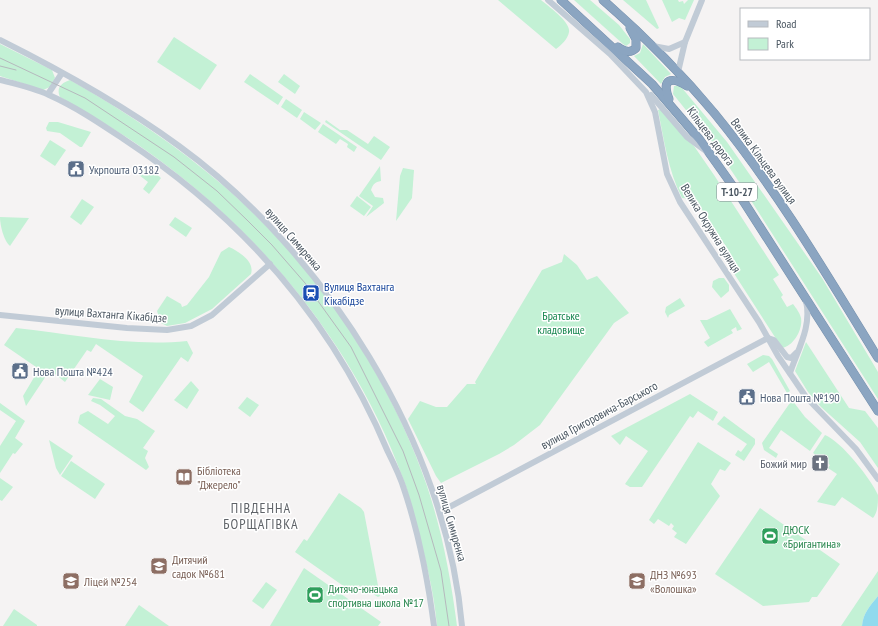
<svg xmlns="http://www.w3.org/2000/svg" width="878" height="626" font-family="'PT Sans Narrow',sans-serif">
  <rect width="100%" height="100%" fill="#f5f3f3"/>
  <!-- green -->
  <g fill="#c3f1d5">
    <path d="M498,0H541C548,6 571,22 569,32C568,39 561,45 556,49Z"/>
    <path d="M574,0H590L619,25L630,39V43L626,46L623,44Z"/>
    <path d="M623,0H646L659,28L657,29Z"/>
    <path d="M662,0H678L679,2L683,1L684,4L688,0H694L685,20L679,18L672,22Z"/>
    <path d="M174,37L217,65L200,90L157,62Z"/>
    <path d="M0,44L52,70L55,78L50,87L43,90L0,76Z"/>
    <path d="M643,44L671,74L665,77L661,84L634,56L640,53Z"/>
    <path d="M250,74L283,97L278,105L244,82Z"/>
    <path d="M284,74L300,86L295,94L278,82Z"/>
    <path d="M70,80C125,111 177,146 225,187C314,264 389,374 427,486C442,531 451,579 457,626H437C434,591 425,557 416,523C412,509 409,494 404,481C355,345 260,231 144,149C117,130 88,114 60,97C56,88 61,83 70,80Z"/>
    <path d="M674,86H679L682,88L727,142L822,278L878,372V399L743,188L715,146L673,94Z"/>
    <path d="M286,99L302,110L297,118L281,107Z"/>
    <path d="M661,109L684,137L694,146L714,175L779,275L773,279L783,295L781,297L787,307L793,304C796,308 800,313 801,318C803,329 794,346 782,348L726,261L729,251L695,199L682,198C668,170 664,140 658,110Z"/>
    <path d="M304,112L321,123L315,130L300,119Z"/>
    <path d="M326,120L340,130H347L368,144L374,136L390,147L381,160L325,122Z"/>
    <path d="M49,122H58L91,132L82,147H80L60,133L47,131L46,128Z"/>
    <path d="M323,124L357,147L354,152L347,147L348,144L340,139L336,144L318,132Z"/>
    <path d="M50,140L66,150L55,166L40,156Z"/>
    <path d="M380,166L381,181C375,182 373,184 371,190L375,197L383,198L384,203L366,217L373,206L359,196Z"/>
    <path d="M403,168L414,170L412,198L396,221L400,176Z"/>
    <path d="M143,169L152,175L154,172L161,178L149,194L143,189L148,182L139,175Z"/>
    <path d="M357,196L371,207L364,216L350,206Z"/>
    <path d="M82,199L94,207L81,225L70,217Z"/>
    <path d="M0,217L29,218L10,246C4,241 0,226 0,217Z"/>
    <path d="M175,217L192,228L186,237L169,225Z"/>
    <path d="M229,247C238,251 255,261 251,274L212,309L185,323L167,326L161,323L157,311L167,296L181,304L182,307L187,305L209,277L221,252Z"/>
    <path d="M564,254L577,265L587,280L597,276L629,313L614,323L540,425L514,445L499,454L441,483L436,476L408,419L420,401L436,407H447L467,384H476L475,382L542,270L562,262Z"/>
    <path d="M719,278H724L729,285V291L721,298L712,287L713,281Z"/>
    <path d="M680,298L685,306L669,315L668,318L665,312L666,307Z"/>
    <path d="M730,309L742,329L737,331L736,327L731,330L733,333L708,347L704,342L710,338L700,320H707Z"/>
    <path d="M16,328C72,334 130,347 187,341L193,353L188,362L181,357L143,412L129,402L143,376L96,344L91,352L87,350L65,382L50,370L26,406L23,396L39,369L4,345Z"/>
    <path d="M806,342L849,408L865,411L878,428V468L860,442L821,407L808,392L795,371Z"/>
    <path d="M763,355L769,356L772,359L790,391L787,393L769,362L753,372L747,364Z"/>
    <path d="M100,379L113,387L110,400L88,395Z"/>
    <path d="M191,381L199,390L187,409L174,400Z"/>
    <path d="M690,394L718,412L713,421L698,411L693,418L690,416L642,487H630L625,484L648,451L626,436L620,445L611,436Z"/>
    <path d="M247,397L259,405L250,417L238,408Z"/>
    <path d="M93,398L101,399L125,416L137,419L155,431L143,448L148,451L145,458L149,467L146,470L78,423L80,415L88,411L108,424L115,416L100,405L91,401Z"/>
    <path d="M792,400L805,417L822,433L810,451L781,430L769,448L778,454L776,458L764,450L762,443Z"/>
    <path d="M0,403L25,421L15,438L23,444L15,454L13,453L0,473V446L16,421L0,410Z"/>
    <path d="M724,416L755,439V444L744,461L735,455L738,450L741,452L747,444L717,424Z"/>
    <path d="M825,435C841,441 871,479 878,495C878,503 878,512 873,518L842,497L835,506L817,502L837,474L828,468L830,465L813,453Z"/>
    <path d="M49,440L73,456L60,475L56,468Z"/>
    <path d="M698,442L731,463L725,471L720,469L711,484L720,496L686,544L674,537L677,533L672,529L674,526L671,523L669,526L658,519L654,524L649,520Z"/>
    <path d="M71,461L105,484L95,499L61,476Z"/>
    <path d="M0,478L13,487L2,501L0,500Z"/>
    <path d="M339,493L361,508L364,512L380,596L378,597L358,585L352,592L295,552L304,539L307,541Z"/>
    <path d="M760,508L840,564L817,597H812L809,602L763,606L715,574Z"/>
    <path d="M304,568L381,622L378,626H270Z"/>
    <path d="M878,571V596C870,606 863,613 862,626H841Z"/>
    <path d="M266,582L277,590L263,609L252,601Z"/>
    <path d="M139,605L169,626H125Z"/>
    <path d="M14,609L37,625V626H3Z"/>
  </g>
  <!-- water -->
  <path fill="#90daee" d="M878,596V626H862C863,613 870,606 878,596Z"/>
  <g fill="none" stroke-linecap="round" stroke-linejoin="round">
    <defs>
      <g id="highway">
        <path d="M561,0L652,84L700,140L742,199L878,411"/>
        <path d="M603,0C643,35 681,73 715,114C777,190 827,275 878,358"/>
        <path d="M618,47C624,51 630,54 636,48V39L630,28"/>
        <path d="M669,99C661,79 671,76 687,86"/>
      </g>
    </defs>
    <!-- highway casing -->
    <use href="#highway" stroke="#7690ad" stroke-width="9"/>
    <!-- secondary -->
    <g stroke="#c1cbd6" stroke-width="6">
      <path d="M548,0L610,54L646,92L655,112L667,174L680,202L759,322L778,356L806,397L856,449L878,479"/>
      <path d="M0,40C62,71 123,105 179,146C326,253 446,443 462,626"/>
      <path d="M653,46L669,49L685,42"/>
      <path d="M678,72L685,42L702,0"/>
      <path d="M0,80C16,84 34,88 49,95C76,107 101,124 125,140C243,218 333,321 388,452C394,464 400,476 404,489C419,534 428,580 434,626"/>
      <path d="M48,94L62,73"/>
      <path d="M651,95L687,137L706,151"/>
      <path d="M0,315L127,328L167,330L191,326L212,315L270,264"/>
      <path d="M768,338L774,340L787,357L791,358L796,353"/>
      <path d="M790,373C798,349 812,326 806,301"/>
      <path d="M440,512L768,338"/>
    </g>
    <!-- highway -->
    <use href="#highway" stroke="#8ba5c1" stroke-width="8"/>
    <!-- tram -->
    <g stroke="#b5b8bd" stroke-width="1">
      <path d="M0,58L85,98L174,157L217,191L247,220L272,245L305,283L351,347L403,451L419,495L441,571L449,626"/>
      <path d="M0,66L16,70"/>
    </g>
  </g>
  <!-- icons -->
  <defs>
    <symbol id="civic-square" viewBox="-11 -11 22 22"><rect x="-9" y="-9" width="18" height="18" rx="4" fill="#5c6f8a" stroke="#fff"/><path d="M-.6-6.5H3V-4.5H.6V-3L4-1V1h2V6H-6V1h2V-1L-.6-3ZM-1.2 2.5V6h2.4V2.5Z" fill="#fff"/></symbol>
    <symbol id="station-square" viewBox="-11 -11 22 22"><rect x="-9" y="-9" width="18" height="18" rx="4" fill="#1a4fb4" stroke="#fff"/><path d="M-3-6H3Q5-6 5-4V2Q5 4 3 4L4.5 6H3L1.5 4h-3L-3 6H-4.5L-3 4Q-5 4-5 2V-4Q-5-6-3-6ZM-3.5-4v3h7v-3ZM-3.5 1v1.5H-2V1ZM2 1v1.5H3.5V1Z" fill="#fff"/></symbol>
    <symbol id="church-square" viewBox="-11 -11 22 22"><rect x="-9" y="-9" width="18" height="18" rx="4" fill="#6b7280" stroke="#fff"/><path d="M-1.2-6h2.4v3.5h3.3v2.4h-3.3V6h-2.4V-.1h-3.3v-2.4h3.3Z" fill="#fff"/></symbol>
    <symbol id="library-square" viewBox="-11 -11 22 22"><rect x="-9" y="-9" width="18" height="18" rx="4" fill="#8d6e63" stroke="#fff"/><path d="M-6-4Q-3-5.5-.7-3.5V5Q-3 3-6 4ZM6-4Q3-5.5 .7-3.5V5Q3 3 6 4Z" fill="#fff"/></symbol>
    <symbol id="stadium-square" viewBox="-11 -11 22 22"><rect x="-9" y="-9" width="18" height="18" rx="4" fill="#2e9e5b" stroke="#fff"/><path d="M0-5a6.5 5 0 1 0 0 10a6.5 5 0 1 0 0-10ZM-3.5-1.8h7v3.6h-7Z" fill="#fff"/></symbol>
    <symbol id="school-square" viewBox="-11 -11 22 22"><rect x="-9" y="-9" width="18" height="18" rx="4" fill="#8d6e63" stroke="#fff"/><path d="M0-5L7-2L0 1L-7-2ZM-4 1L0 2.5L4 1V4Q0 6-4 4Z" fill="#fff"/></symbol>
  </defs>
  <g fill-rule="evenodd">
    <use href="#civic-square" x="66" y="159" width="20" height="20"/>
    <use href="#station-square" x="301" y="283" width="20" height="20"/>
    <use href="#civic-square" x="10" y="361" width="20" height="20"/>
    <use href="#civic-square" x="737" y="387" width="20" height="20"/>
    <use href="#church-square" x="810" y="453" width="20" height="20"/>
    <use href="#library-square" x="174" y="467" width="20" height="20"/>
    <use href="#stadium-square" x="760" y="526" width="20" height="20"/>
    <use href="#school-square" x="149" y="556" width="20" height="20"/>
    <use href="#school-square" x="61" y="571" width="20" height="20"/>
    <use href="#school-square" x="627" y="571" width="20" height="20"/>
    <use href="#stadium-square" x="305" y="585" width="20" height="20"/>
  </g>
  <g text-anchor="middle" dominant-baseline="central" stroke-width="3" stroke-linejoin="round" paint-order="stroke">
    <!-- shield labels -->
    <rect fill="#fff" stroke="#808990" stroke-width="1" x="717" y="183" width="40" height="18" rx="3"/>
    <g font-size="11" font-weight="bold" fill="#4a5661">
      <text x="737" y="192">Т-10-27</text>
    </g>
    <!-- street labels -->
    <g font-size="12" fill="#4a5661" stroke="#fff">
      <text transform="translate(711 136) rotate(53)">Кільцева дорога</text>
      <text transform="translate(764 161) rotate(54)">Велика Кільцева вулиця</text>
      <text transform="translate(711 228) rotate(58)">Велика Окружна вулиця</text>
      <text transform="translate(294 239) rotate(49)">вулиця Симиренка</text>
      <text transform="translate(111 314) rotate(4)">вулиця Вахтанга Кікабідзе</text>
      <text transform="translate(599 415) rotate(-28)">вулиця Григоровича-Барського</text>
      <text transform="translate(452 523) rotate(74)">вулиця Симиренка</text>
    </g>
    <!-- service labels -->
    <g font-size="12" fill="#4e5e75" stroke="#fff" text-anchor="start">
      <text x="89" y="169">Укрпошта 03182</text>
      <text x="33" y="371">Нова Пошта №424</text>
      <text x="760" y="397">Нова Пошта №190</text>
    </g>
    <!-- transit labels -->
    <g font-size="12" fill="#164399" stroke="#fff" text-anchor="start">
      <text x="324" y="286">Вулиця Вахтанга<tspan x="324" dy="14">Кікабідзе</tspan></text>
    </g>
    <!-- park labels -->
    <g font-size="12" fill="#17864f" stroke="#fff">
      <text x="561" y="315">Братське<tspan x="561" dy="14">кладовище</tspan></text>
    </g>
    <!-- worship labels -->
    <g font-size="12" fill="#5b616d" stroke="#fff" text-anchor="end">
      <text x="807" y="463">Божий мир</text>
    </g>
    <!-- education labels -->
    <g font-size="12" fill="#785e54" stroke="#fff" text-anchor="start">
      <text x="197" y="470">Бібліотека<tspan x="197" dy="14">"Джерело"</tspan></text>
      <text x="172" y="559">Дитячий<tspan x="172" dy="14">садок №681</tspan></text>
      <text x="650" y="574">ДНЗ №693<tspan x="650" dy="14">«Волошка»</tspan></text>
      <text x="84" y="581">Ліцей №254</text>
    </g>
    <!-- leisure labels -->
    <g font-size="12" fill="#27864d" stroke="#fff" text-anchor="start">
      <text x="783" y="529">ДЮСК<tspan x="783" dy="14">«Бригантина»</tspan></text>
      <text x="328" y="588">Дитячо-юнацька<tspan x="328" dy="14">спортивна школа №17</tspan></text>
    </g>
    <!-- quarter labels -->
    <g font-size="14" letter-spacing="1" fill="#5f6368" stroke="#fff">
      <text x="261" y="508">ПІВДЕННА<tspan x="261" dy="16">БОРЩАГІВКА</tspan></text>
    </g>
  </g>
  <!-- legend -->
  <rect x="740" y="8" width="130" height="52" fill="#ffffff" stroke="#b7bbc0"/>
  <rect x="748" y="21" width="20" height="6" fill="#c1cbd6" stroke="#b7bbc0"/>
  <text x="776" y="28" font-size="12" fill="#4a5661">Road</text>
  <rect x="748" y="38" width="20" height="12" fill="#c3f1d5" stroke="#b7bbc0"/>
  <text x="776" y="48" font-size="12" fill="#4a5661">Park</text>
</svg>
